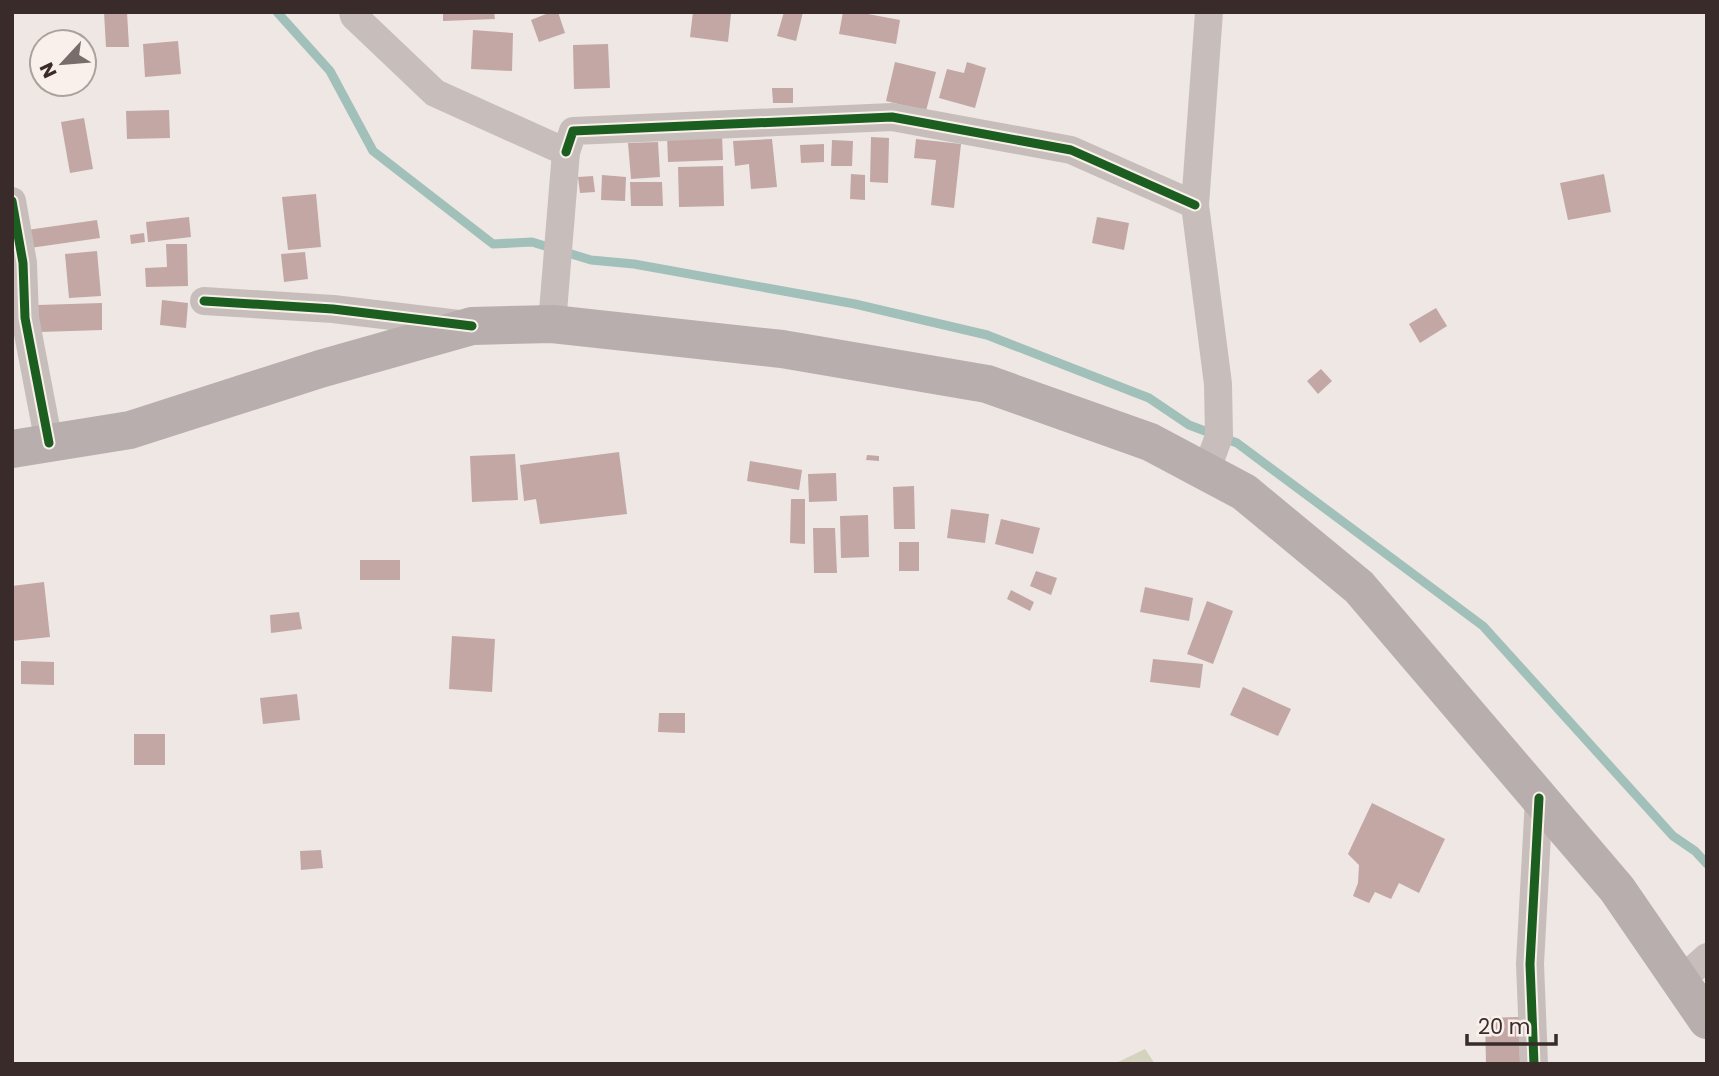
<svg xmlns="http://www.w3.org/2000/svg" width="1719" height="1076" font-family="Poppins,sans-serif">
  <rect width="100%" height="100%" fill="#eee7e4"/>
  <!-- green -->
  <path fill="#d4d3be" d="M1145,1049L1155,1064H1114Z"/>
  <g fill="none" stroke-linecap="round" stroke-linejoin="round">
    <!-- stream -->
    <path stroke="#a0c0b9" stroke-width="9" d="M277,12L330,71L373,151L493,244L532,242L591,260L634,264L855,304L987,335L1149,398L1189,425L1237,443L1483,626L1673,836L1695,851L1707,864"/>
  </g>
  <!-- building -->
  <g fill="#c2a7a5">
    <path d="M104,12H127L129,47H106Z"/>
    <path d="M443,12H494L495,19L443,21Z"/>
    <path d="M551,12H558L565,33L539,42L531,20Z"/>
    <path d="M693,12L731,14L728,42L690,37Z"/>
    <path d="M784,12H803L796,41L777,36Z"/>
    <path d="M843,12H857L900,20L896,44L839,34Z"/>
    <path d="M473,30L513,33L512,71L471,69Z"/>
    <path d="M178,41L181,74L145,77L143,44Z"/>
    <path d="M608,44L610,88L574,89L573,45Z"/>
    <path d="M895,62L936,72L926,111L886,101Z"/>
    <path d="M967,62L986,68L975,108L939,98L947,69L964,73Z"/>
    <path d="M772,88H793V103H773Z"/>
    <path d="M169,110L170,138L127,139L126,111Z"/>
    <path d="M84,118L93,169L70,173L61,122Z"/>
    <path d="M722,135L723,160L668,162L667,137Z"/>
    <path d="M871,137L889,138L888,183L870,182Z"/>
    <path d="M772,139L777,187L751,189L749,164L735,166L733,141Z"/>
    <path d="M916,139L961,144L954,208L931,205L936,160L914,158Z"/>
    <path d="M832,140L853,141L852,166H831Z"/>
    <path d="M658,142L660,177L631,179L628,143Z"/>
    <path d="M824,144V162L801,163L800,145Z"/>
    <path d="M723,166L724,206L679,207L678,167Z"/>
    <path d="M851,174L865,175V200L850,199Z"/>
    <path d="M1604,174L1611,212L1568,220L1560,183Z"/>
    <path d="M602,175L626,177L625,201L601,200Z"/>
    <path d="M593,176L595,192L580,193L578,177Z"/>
    <path d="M630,182H662L663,206H631Z"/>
    <path d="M316,194L321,247L288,250L282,197Z"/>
    <path d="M189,217L191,237L148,242L146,222Z"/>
    <path d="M1097,217L1129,223L1124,250L1092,243Z"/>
    <path d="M97,220L100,238L30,248L27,230Z"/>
    <path d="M144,233L145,242L131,244L130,235Z"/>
    <path d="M166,244H187L188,286L146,287L145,268L167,267Z"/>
    <path d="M97,251L101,296L69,298L65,254Z"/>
    <path d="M305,252L308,279L284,282L281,254Z"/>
    <path d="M162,300L188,303L186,328L160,325Z"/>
    <path d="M102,303V330L39,332L38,305Z"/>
    <path d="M1436,308L1447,326L1420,343L1409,324Z"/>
    <path d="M1321,369L1332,381L1318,394L1307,381Z"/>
    <path d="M619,452L627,514L540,524L536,499L524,501L520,465Z"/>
    <path d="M515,454L518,500L472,502L470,456Z"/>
    <path d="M867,455L879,456V461L866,460Z"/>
    <path d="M750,461L802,470L799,490L747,481Z"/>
    <path d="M836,473L837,501L809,502L808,474Z"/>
    <path d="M914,486L915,529H894L893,487Z"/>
    <path d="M791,499H805V544L790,543Z"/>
    <path d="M951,509L989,514L985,543L947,538Z"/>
    <path d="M868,515L869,557L841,558L840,516Z"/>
    <path d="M1001,519L1040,528L1033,554L995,544Z"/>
    <path d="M813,528H835L837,573H814Z"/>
    <rect x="899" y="542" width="20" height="29"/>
    <rect x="360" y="560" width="40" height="20"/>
    <path d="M1036,571L1057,578L1051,595L1030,586Z"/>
    <path d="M44,582L50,637L12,641V586Z"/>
    <path d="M1145,587L1193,598L1189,621L1140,612Z"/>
    <path d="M1011,590L1034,602L1030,611L1007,599Z"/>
    <path d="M1207,601L1233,611L1213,664L1187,654Z"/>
    <path d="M299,612L302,629L271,633L270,615Z"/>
    <path d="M452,636L495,639L492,692L449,689Z"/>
    <path d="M1153,659L1203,664L1200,688L1150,682Z"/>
    <path d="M21,661L54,662V685L21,684Z"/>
    <path d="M1243,687L1291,709L1278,736L1230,715Z"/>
    <path d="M297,694L300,720L263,724L260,698Z"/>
    <path d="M659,713H685V733L658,732Z"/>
    <rect x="134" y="734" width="31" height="31"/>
    <path d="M1372,803L1445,839L1419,893L1399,883L1391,899L1375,892L1369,903L1353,896L1358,883L1359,865L1348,854Z"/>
    <path d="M321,850L323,868L301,870L300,851Z"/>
    <path d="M1519,1017L1520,1064H1486L1485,1018Z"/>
  </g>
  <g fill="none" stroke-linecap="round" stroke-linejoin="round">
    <!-- minor -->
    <g stroke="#c7bebc" stroke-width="28">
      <path d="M353,12L354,16L435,93L566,152L552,324"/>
      <path d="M566,152L573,131L892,117L1071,150L1195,205"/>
      <path d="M12,201L23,263L25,318L49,443"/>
      <path d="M204,301L333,309L459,324"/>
      <path d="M1206,472L1219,436L1218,384L1195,205L1209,12"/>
      <path d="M1680,981L1707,957"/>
      <path d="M1534,1064L1530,964L1539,798"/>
    </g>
    <!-- secondary -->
    <path stroke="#b8aead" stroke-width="38" d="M12,449L130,430L320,369L472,326L552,324L782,349L987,384L1150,442L1244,492L1359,587L1617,889L1707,1020"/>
    <defs>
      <g id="cycleway">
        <path d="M566,152L573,131L892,117L1071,150L1195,205"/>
        <path d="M12,201L23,263L25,318L49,443"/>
        <path d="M204,301L333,309L472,326"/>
        <path d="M1534,1064L1530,964L1539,798"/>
      </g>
    </defs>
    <!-- cycleway casing -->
    <use href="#cycleway" stroke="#faf0eb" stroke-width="13"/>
    <!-- cycleway -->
    <use href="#cycleway" stroke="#1b5e20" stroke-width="9"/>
  </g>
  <!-- border -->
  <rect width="1719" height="1076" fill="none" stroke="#392b2a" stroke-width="28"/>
  <!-- north arrow -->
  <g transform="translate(63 63) rotate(244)"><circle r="33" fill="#faf0eb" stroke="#ada19e" stroke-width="2"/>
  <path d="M0-5L12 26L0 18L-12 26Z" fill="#786d6b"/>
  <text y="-10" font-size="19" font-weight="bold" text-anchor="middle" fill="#392b2a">N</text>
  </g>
  <!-- scale -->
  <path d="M1467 1034v10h89v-10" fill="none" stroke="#392b2a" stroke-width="3.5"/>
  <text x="1478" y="1034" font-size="21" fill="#392b2a" stroke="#faf0eb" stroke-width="5" paint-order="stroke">20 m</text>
</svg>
